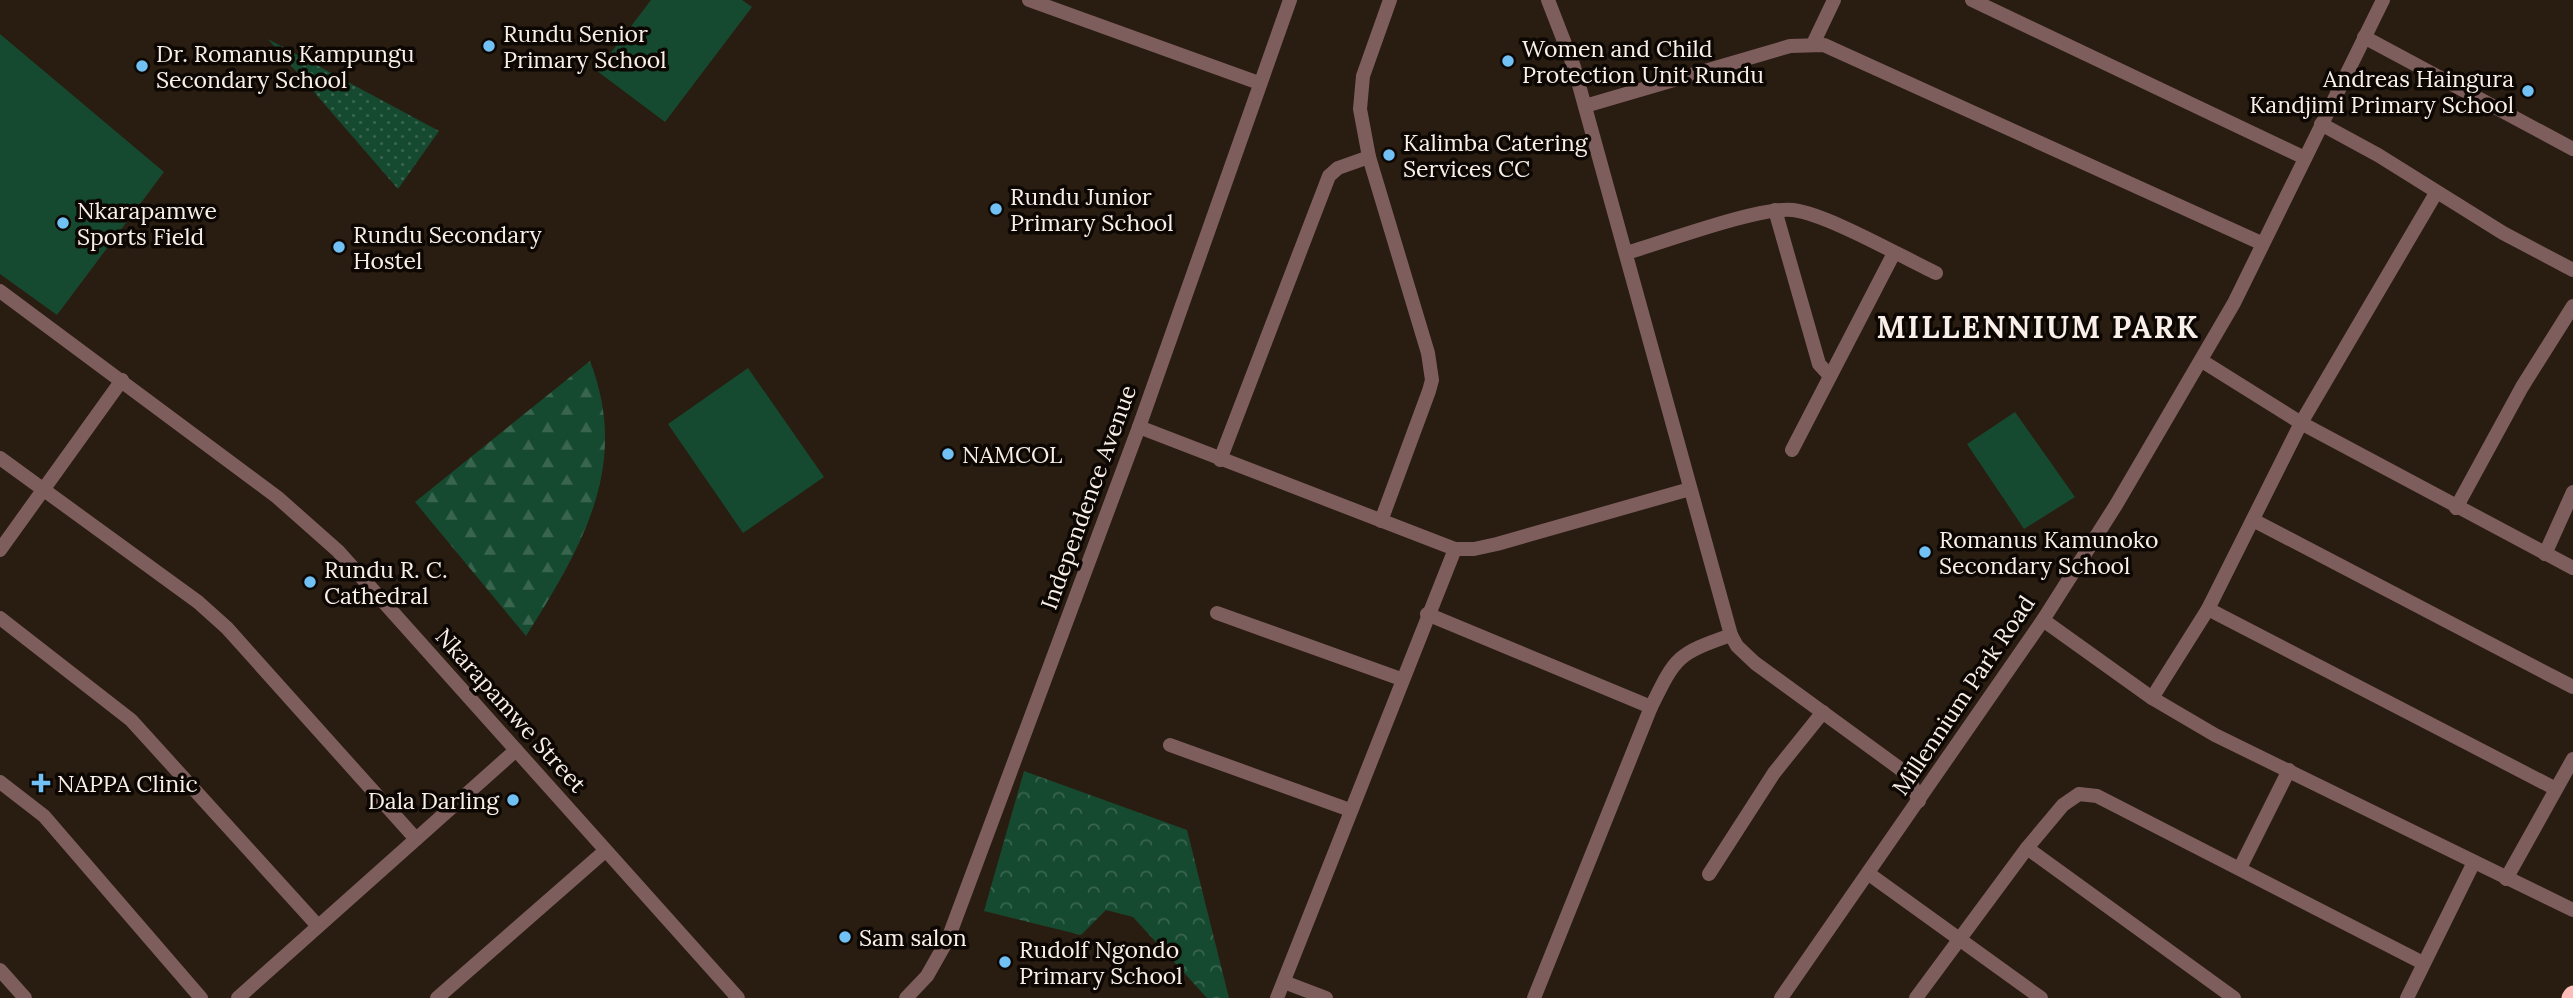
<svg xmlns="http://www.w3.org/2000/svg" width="2573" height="998" font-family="Lora,serif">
  <defs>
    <pattern id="grass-dots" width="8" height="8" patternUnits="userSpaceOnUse" patternTransform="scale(1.75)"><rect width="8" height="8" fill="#164a30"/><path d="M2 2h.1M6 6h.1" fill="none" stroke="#39644e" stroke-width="1.8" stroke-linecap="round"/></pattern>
    <pattern id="forest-firs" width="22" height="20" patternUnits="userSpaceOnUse" patternTransform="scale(1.75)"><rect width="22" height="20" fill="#164a30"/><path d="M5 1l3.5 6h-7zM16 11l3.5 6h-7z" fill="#39644e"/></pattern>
    <pattern id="park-crowns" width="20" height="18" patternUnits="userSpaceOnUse" patternTransform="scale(1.75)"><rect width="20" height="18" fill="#164a30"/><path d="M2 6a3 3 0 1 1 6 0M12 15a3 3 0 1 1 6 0" fill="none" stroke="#39644e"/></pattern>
  </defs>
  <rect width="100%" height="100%" fill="#291c10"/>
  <!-- grass -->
  <path fill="url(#grass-dots)" d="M268,39L439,131L398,189Z"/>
  <!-- forest -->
  <path fill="url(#forest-firs)" d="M590,361C631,467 581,548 526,636L415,502Z"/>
  <!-- park -->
  <path fill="url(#park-crowns)" d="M1024,771L1187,830L1229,998H1207L1133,917L1106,910L1081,935L984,911Z"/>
  <!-- garden -->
  <g fill="#164a30">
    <path d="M651,0H742L752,7L665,122L597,71Z"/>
    <path d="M0,34L164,172L57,315L0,274Z"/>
    <path d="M748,368L824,477L743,533L668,424Z"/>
    <path d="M2015,412L2075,497L2024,529L1967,444Z"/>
  </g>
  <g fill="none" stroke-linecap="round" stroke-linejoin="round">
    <!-- minor -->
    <g stroke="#7e5e5c" stroke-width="14">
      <path d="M1029,0L1259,83"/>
      <path d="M1548,0L1574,67L1731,635L1737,646L1755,663L1899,768L1909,778L1919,801"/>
      <path d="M1972,0L2305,158"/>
      <path d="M2364,37L2573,149"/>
      <path d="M1813,44L1834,0"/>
      <path d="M1585,106L1790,46L1824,45L2261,243"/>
      <path d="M2321,124L2378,155L2503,233L2573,270"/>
      <path d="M1775,210L1819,364L1830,376"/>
      <path d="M1626,253C1662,243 1760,206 1793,210C1827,214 1902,257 1936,273"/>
      <path d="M0,291L277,497L338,551L738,998"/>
      <path d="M2202,361L2301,423L2573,568"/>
      <path d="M1139,427L1455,549H1474L1497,544L1690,489"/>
      <path d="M1792,450L1894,253"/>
      <path d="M0,458L198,602L227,628L416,839"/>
      <path d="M1220,460L1329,176L1338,168L1369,157"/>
      <path d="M2456,508L2522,387L2573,306"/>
      <path d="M2253,520L2573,687"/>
      <path d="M1381,521L1429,391L1432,380L1428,353L1369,157L1360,109L1363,76L1390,0"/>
      <path d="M0,550L122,380"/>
      <path d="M2545,554L2573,492"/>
      <path d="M2208,609L2556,789"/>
      <path d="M1217,613L1401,679"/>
      <path d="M1427,614L1651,707"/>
      <path d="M0,618L131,720L318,926"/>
      <path d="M2043,620L2152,698L2215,735L2573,910"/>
      <path d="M2152,698L2208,609L2301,423L2436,193"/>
      <path d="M1170,745L1350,810"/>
      <path d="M0,782L44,816L201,998"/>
      <path d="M2027,848L2234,998"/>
      <path d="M2240,868L2289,770"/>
      <path d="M1709,874L1774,773L1823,712"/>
      <path d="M1869,874L2041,998"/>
      <path d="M2506,879L2573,759"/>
      <path d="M0,970L25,998"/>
      <path d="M1284,982L1326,998"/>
      <path d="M238,998L516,750"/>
      <path d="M437,998L605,851"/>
      <path d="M906,998L927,976L948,939L1139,427L1290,0"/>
      <path d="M1277,998L1455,549"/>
      <path d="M1534,998L1651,707C1676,656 1677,654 1731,635"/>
      <path d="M1781,998L2043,620L2116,505L2234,303L2383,0"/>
      <path d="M1916,998L2027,848L2063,805L2079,794L2097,796L2423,963"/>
      <path d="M2407,998L2474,862"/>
    </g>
    <!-- highway -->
    <path stroke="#fdbcb7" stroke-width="19" d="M2571,998L2573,995"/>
  </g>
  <!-- markers -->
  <g fill="#71c1f5" stroke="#0d0704" stroke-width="2.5">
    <circle cx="489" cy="46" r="7"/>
    <circle cx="1508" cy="61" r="7"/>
    <circle cx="142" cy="66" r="7"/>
    <circle cx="2528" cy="91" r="7"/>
    <circle cx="1389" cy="155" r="7"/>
    <circle cx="996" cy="209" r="7"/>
    <circle cx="63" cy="223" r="7"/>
    <circle cx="339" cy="247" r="7"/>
    <circle cx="948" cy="454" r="7"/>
    <circle cx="1925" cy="552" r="7"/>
    <circle cx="310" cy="582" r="7"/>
    <path d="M37.5 772.5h7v7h7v7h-7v7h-7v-7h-7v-7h7z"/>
    <circle cx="513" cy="800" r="7"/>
    <circle cx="845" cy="937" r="7"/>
    <circle cx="1005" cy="962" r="7"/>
  </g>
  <g text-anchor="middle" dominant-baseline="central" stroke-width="7" stroke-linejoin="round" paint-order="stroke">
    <!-- poi labels -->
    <g font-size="23" fill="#f9efe8" stroke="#0d0704" text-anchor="start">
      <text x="503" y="33">Rundu Senior<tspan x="503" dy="26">Primary School</tspan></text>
      <text x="1522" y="48">Women and Child<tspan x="1522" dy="26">Protection Unit Rundu</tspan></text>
      <text x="156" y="53">Dr. Romanus Kampungu<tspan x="156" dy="26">Secondary School</tspan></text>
      <text x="2514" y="78" text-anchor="end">Andreas Haingura<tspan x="2514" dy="26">Kandjimi Primary School</tspan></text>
      <text x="1403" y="142">Kalimba Catering<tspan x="1403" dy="26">Services CC</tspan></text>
      <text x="1010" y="196">Rundu Junior<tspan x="1010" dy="26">Primary School</tspan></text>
      <text x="77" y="210">Nkarapamwe<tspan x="77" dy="26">Sports Field</tspan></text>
      <text x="353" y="234">Rundu Secondary<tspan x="353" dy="26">Hostel</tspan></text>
      <text x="962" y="454">NAMCOL</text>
      <text x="1939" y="539">Romanus Kamunoko<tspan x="1939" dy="26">Secondary School</tspan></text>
      <text x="324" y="569">Rundu R. C.<tspan x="324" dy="26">Cathedral</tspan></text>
      <text x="57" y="783">NAPPA Clinic</text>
      <text x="499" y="800" text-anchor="end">Dala Darling</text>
      <text x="859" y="937">Sam salon</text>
      <text x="1019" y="949">Rudolf Ngondo<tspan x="1019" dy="26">Primary School</tspan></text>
    </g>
    <!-- street labels -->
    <g font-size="23" fill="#f9efe8" stroke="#0d0704">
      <text transform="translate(1088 497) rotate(-70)">Independence Avenue</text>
      <text transform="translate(1963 695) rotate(-56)">Millennium Park Road</text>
      <text transform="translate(511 710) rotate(48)">Nkarapamwe Street</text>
    </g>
    <!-- district labels -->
    <g font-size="30" font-weight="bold" letter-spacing="2" fill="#f9efe8" stroke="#0d0704">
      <text x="2038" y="327">MILLENNIUM PARK</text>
    </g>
  </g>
</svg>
